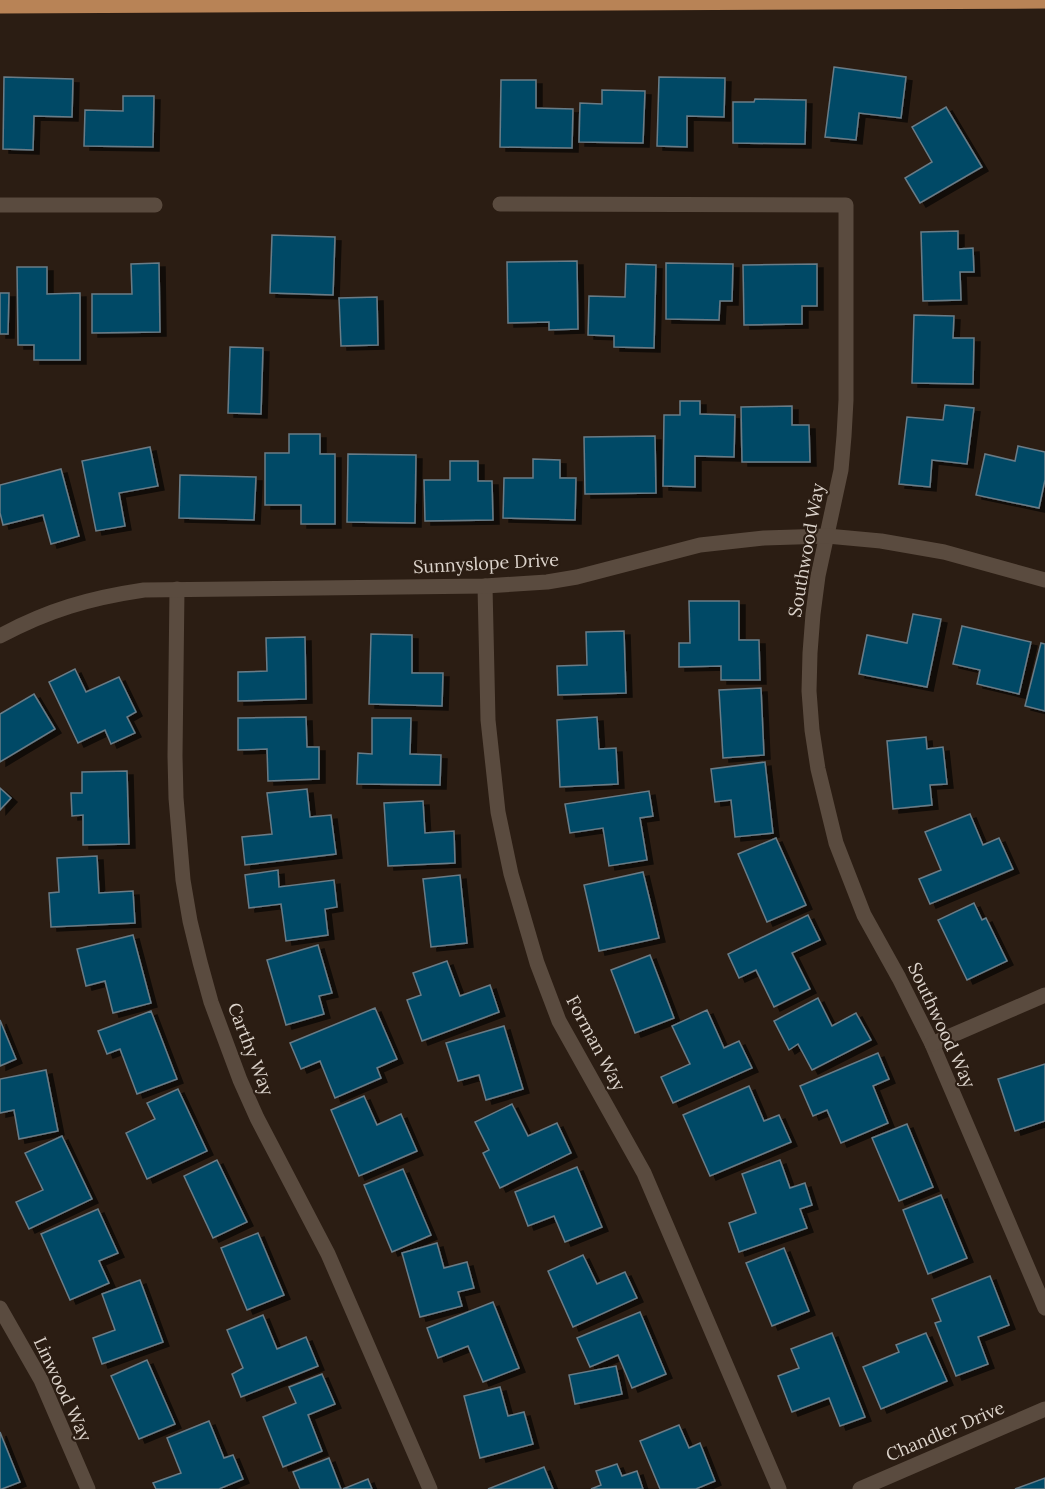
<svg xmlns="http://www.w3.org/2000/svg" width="1045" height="1489" font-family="Lora,serif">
  <defs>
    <filter id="shadow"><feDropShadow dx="6" dy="4" stdDeviation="0" flood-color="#0009"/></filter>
  </defs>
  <rect width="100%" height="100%" fill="#2b1d13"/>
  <!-- building -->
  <g fill="#054a66" stroke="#697c87" stroke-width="1.5" filter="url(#shadow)">
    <path d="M834,67L906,77L901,118L859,113L856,140L825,137Z"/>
    <path d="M4,77L73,79L72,117L34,116L33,150L3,149Z"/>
    <path d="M659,77L725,78L724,117L687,116V147L657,146Z"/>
    <path d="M501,80H536V108L573,109L572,148L500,147Z"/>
    <path d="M602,90L645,91L643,143L579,142L580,103L602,104Z"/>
    <path d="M123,96H154L153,147L84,146L85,110L123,111Z"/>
    <path d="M755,99L806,100L805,144L733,143V102H754Z"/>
    <path d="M946,107L982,167L920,203L905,178L932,162L912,127Z"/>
    <path d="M958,231V249L973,248L974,272H960L961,300L923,301L921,232Z"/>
    <path d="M272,235L335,237L333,295L270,293Z"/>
    <path d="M577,261L578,329L549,330V322L508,323L507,262Z"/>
    <path d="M159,263L160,332L92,333V294H132L131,264Z"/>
    <path d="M666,263L733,264L732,301H720L719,320L666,319Z"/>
    <path d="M626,264L656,265L654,348L614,347V336L588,335L589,296L625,297Z"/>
    <path d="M817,264V306H802V324L744,325L743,265Z"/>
    <path d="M17,267H47V294L80,293V360H34V345H18Z"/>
    <path d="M0,293H9L8,334H0Z"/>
    <path d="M377,297L378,345L341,346L339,298Z"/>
    <path d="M914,315L954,316L953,338H974L973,384L912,383Z"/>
    <path d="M230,347L263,348L261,414L228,413Z"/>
    <path d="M680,401H700V414L735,415L734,457L695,456V487L663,486L664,415H680Z"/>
    <path d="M945,405L974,408L967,464L932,460L930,487L899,484L907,417L943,420Z"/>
    <path d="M792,406V425H809L810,462H742L741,407Z"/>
    <path d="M289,434H320V454H335V524H301V505H265V453H289Z"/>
    <path d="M655,436L656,493L585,494L584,437Z"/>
    <path d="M1018,446L1045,452V480L1039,508L976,495L985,454L1015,461Z"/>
    <path d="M150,447L158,486L119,493L125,526L96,531L82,461Z"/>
    <path d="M348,454L416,455L415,523L347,522Z"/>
    <path d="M533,459L560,460V478H576L575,520L503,518L504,478H533Z"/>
    <path d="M450,461H478V481H492L493,520L425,521L424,480H450Z"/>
    <path d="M61,469L79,536L51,544L43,515L3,525L0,513V485Z"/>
    <path d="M180,475L256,477L254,520L179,518Z"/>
    <path d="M689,601H739V640H759L760,680H721V666L679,667V643H690Z"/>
    <path d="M913,614L941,619L927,687L859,674L867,635L907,643Z"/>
    <path d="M962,626L1031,642L1019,694L977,684L980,670L953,664Z"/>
    <path d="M624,631L626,693L558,695L557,666L587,665L586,632Z"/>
    <path d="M371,634L412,635V673H443L442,706L369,704Z"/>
    <path d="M305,637L306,699L238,701V672L267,671L266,638Z"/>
    <path d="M1041,643L1045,644V711L1025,706Z"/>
    <path d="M75,669L86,692L119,677L136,712L127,717L135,733L111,744L105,730L78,743L49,682Z"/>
    <path d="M761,688L764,755L723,758L719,690Z"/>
    <path d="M34,694L55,729L0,762V714Z"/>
    <path d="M306,717L307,747H319V779L268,781L267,749L238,750V718Z"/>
    <path d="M597,717L599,749L616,748L618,784L560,787L557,720Z"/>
    <path d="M372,718H411L410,754L441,755L440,785L357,784L358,753L372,754Z"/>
    <path d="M926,737L927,749L943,747L947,784L930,785L932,805L893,809L887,741Z"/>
    <path d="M765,762L773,833L735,837L731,800L715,802L711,769Z"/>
    <path d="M127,771L129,844L83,845V815L72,816L71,793H82V772Z"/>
    <path d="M0,788L11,798L0,810Z"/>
    <path d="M307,789L310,817L331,815L336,854L245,865L242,837L272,834L267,793Z"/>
    <path d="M649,791L653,816L640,818L647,860L609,866L603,828L570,833L565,804Z"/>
    <path d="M423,801L425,833L454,831L455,863L388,866L384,803Z"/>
    <path d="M970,814L983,845L999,838L1013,869L930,904L919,879L941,870L925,832Z"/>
    <path d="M776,838L806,905L767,922L738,854Z"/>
    <path d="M97,856L99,893L133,891L135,923L51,927L49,893L59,892L57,858Z"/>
    <path d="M278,870L279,887L334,880L337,907L325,909L328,935L286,941L281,904L249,908L245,875Z"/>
    <path d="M643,872L659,938L599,951L584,885Z"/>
    <path d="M460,875L467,943L431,947L423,879Z"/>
    <path d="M974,903L982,920L986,918L1007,961L967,980L938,920Z"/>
    <path d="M808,915L820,940L792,953L810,989L774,1007L756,970L739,978L728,954Z"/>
    <path d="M133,935L151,1003L113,1013L105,981L86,986L77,949Z"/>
    <path d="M318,945L332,993L319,996L324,1014L286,1025L267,960Z"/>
    <path d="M650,955L674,1018L635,1033L611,970Z"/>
    <path d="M447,961L460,996L490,985L499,1012L422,1041L407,1000L421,995L413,973Z"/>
    <path d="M818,998L832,1026L856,1013L871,1040L812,1070L798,1044L789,1050L774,1021Z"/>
    <path d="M375,1008L397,1059L377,1068L381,1078L335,1098L320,1061L301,1069L290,1043Z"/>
    <path d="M707,1010L724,1048L739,1041L752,1068L673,1103L661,1077L690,1064L672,1026Z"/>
    <path d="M151,1011L177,1079L137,1094L120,1049L107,1054L98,1031Z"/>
    <path d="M0,1020L16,1059L0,1066Z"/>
    <path d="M504,1026L523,1089L486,1100L479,1075L458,1081L446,1043Z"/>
    <path d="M878,1053L889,1079L873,1086L888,1123L841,1143L827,1110L813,1116L800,1086Z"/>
    <path d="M1045,1064V1121L1015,1131L998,1079Z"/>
    <path d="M46,1070L58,1131L19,1139L14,1110L0,1113V1079Z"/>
    <path d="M749,1086L764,1121L779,1115L791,1142L710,1176L683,1115Z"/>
    <path d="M178,1089L207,1151L147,1179L126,1133L155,1119L147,1103Z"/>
    <path d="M364,1096L377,1125L401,1114L417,1151L359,1176L331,1110Z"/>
    <path d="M512,1104L528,1136L557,1123L571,1153L500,1188L483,1153L489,1150L475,1122Z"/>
    <path d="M907,1124L933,1187L899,1201L872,1138Z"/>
    <path d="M62,1136L92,1199L29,1229L16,1202L43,1190L25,1153Z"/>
    <path d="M217,1160L247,1222L213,1238L184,1176Z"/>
    <path d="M780,1160L790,1188L805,1183L812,1205L800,1209L807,1228L739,1252L729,1223L756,1213L742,1174Z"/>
    <path d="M577,1167L602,1227L565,1242L554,1216L528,1226L515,1192Z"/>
    <path d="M403,1169L431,1235L392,1252L364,1185Z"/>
    <path d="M941,1195L967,1258L928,1274L903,1210Z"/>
    <path d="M98,1209L118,1253L99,1261L109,1283L70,1300L41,1234Z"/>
    <path d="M258,1233L284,1295L247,1310L221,1248Z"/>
    <path d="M437,1243L444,1268L467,1262L474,1288L458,1292L462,1306L420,1317L402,1253Z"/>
    <path d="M784,1248L809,1311L772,1326L746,1263Z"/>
    <path d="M583,1255L597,1284L625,1272L637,1298L573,1327L548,1271Z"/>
    <path d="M990,1276L1009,1325L978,1337L988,1364L956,1376L935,1323L941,1321L932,1299Z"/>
    <path d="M140,1280L163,1342L102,1364L93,1338L115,1330L102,1294Z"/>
    <path d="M493,1302L519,1368L483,1382L468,1346L438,1358L427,1328Z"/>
    <path d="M640,1312L666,1374L632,1388L618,1355L590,1367L577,1338Z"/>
    <path d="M263,1315L277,1349L306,1337L318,1366L241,1397L232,1374L243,1368L227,1330Z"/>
    <path d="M832,1333L865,1417L840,1426L829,1398L792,1412L778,1376L799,1368L791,1349Z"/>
    <path d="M926,1333L947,1381L881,1409L863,1367L899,1352L896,1345Z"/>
    <path d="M147,1360L175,1424L139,1439L111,1376Z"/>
    <path d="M616,1366L622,1394L575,1404L569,1375Z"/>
    <path d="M322,1374L335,1404L308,1415L322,1451L283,1467L263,1417L296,1403L289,1387Z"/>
    <path d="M500,1387L508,1416L524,1412L533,1444L480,1458L464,1396Z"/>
    <path d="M209,1421L224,1458L233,1455L243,1479L219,1489H156L153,1483L181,1473L167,1438Z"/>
    <path d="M679,1425L689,1448L700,1443L715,1481L696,1489H660L640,1441Z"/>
    <path d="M0,1432L20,1482L2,1489H0Z"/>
    <path d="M329,1458L341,1489H300L293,1472Z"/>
    <path d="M617,1464L622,1476L637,1471L643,1489H591L601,1485L596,1471Z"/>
    <path d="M544,1467L553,1489H488Z"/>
    <path d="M1045,1478V1489H1015Z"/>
    <path d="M368,1479L372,1489H343Z"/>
  </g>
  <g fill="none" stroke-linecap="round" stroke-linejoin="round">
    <!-- minor -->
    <g stroke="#5a4b3f" stroke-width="15">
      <path d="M500,204L846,205V400L844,436L841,470L818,576L813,614L810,653L809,691L812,730L818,769L836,843L864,915L899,978L932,1044L1045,1308"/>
      <path d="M0,205H155"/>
      <path d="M485,586L488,720L498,812L511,874L537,963L559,1021L644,1173L779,1489"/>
      <path d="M177,589L175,756L176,798L183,880L190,921L200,962L211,1002L240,1080L257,1118L328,1254L430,1489"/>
      <path d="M0,636C48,610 90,598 144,590L485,586L547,582L577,577L700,545L764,538L827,536L881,541L944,552L1045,580"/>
      <path d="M932,1044L1045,995"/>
      <path d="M0,1308L41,1380L88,1489"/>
      <path d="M860,1489L1045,1409"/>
    </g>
    <!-- major -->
    <path stroke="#b88356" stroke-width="15" d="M0,6L1045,1"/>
  </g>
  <g text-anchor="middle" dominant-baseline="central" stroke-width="4.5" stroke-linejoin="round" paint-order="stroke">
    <!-- street labels -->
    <g font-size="18" fill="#dcd3cb" stroke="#2b1d13">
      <text transform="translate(806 550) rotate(-80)">Southwood Way</text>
      <text transform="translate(486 563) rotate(-3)">Sunnyslope Drive</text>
      <text transform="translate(942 1025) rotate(65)">Southwood Way</text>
      <text transform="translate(596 1043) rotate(62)">Forman Way</text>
      <text transform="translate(251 1049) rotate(69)">Carthy Way</text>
      <text transform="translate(63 1389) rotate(65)">Linwood Way</text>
      <text transform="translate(945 1431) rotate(-23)">Chandler Drive</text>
    </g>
  </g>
</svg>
